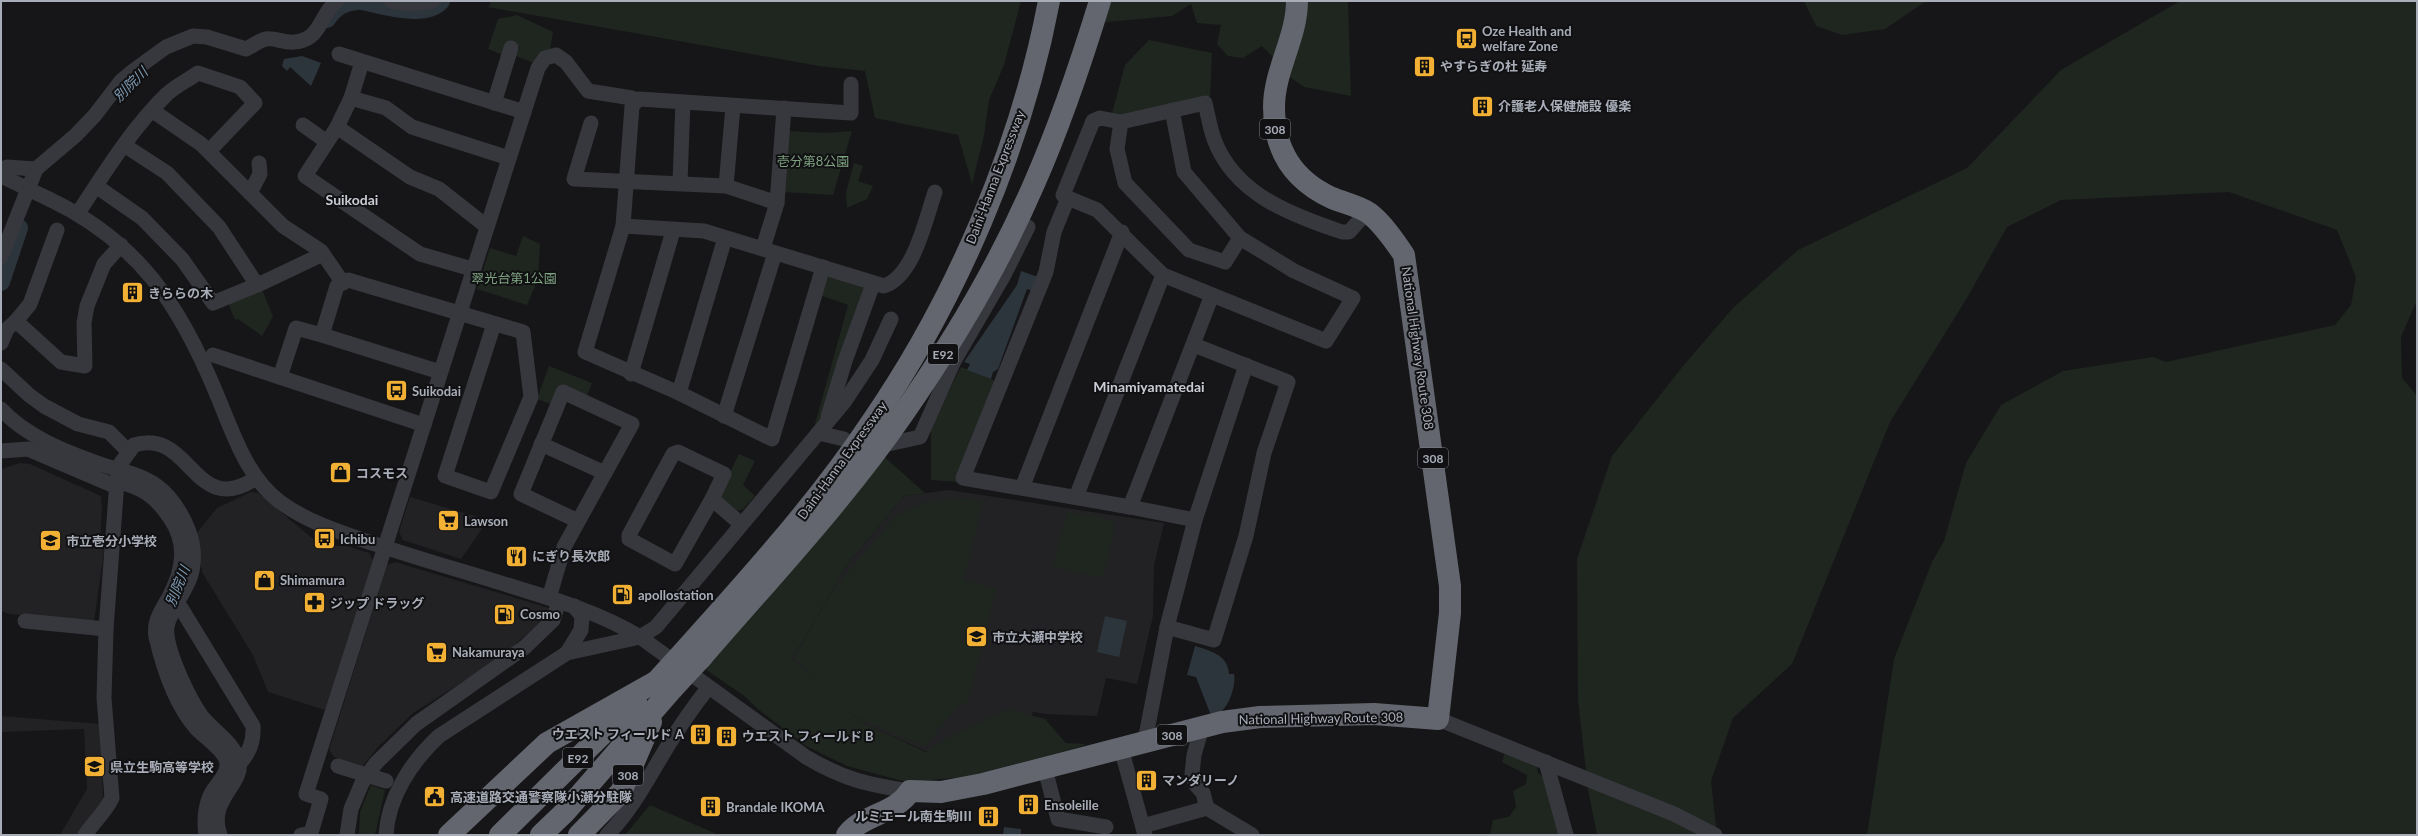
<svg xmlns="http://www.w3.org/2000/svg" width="2418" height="836" font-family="Lato,'Noto Sans JP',sans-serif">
  <rect width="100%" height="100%" fill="#161618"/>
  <!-- built -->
  <g fill="#222225">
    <path d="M20,463L30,464L101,496L102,508L100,544L104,551L94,622L10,614L1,611V469Z"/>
    <path d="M949,490L1164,523L1154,566L1153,616L1137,684L1106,678L1097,716L1046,714L1033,712L1022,747L928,752L863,723L837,705L792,659L847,565L904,496Z"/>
    <path d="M251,492L258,493L312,538L334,546H347L369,553L373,560L325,710L268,692L253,655L202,572L196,534L217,508Z"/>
    <path d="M410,497L488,520L461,559L403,540L399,532Z"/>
    <path d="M395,562L549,608L544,619L496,661L413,713L378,747L363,766L334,757L329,750L387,565Z"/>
    <path d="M1,716L100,724L103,800L78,835H60L87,789L84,729L1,732Z"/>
  </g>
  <!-- green -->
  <g fill="#1e261f">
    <path d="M492,1H1021L1004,65L989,100L984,136L972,184L958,135L875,118L865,71L819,66L488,7Z"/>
    <path d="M1094,1H1348L1351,96L1304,87L1290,77L1291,63L1273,57L1262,46L1243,58L1228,56L1217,44L1221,25L1197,23L1191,4L1172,16L1096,23Z"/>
    <path d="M1804,1H1926L1885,29L1842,35L1816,26Z"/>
    <path d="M2180,1H2417V300L2401,337L2402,378L2417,396V835H1867L1894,659L1932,562L1944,541L1966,463L2001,405L2063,371L2153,357L2166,362L2335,325L2351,305L2356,277L2337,230L2229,192L2061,200L2007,227L1967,298L1890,422L1792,664L1733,718L1711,781L1717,835H1597L1588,789L1578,700L1577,559L1612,456L1683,366L1733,308L1798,250L1967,168L2061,70Z"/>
    <path d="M517,15L553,32L550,50L534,63L516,56L520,47L508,43L503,55L488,49L498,19Z"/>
    <path d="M1149,40L1212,53L1210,98L1111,117L1125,65Z"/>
    <path d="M788,131L826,133L852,131L833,195L782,192Z"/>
    <path d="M854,163L863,166L858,181L873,186L867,199L847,208L846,192Z"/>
    <path d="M523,236L540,244L538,279L527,305L477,289L490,248L516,256Z"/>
    <path d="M832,274L867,288L822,419L814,428L848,305L820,295L826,278Z"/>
    <path d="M262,289L273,317L262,336L238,319L235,320L228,303Z"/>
    <path d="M549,366L592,383L586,398L553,405L537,399Z"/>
    <path d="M961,367L998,382L959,482L931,480V427Z"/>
    <path d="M880,453L925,493L904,496L847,565L792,659L819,685L795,658L823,607L842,579L896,515L925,502L962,498L983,502L964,580L996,589L968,702L961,704L924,746L864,721L845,710L863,723L926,752L948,737L1008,709L1045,719L1066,743L1086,744L1079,747L967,777L906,782L847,766L806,746L759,710L743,695L705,669Z"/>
    <path d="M739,454L755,461L743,485L755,496L742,510L735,511L722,499L720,492Z"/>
    <path d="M1067,512L1101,517L1115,524L1104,574L1097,577L1053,567Z"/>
    <path d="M1505,752L1537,767L1538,773L1545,778L1563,835H1490L1493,820L1509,817L1516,807L1513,791L1526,784L1527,775L1502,762Z"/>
    <path d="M371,785L385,790L375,835H359L360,812Z"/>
    <path d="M650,805L719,835H625Z"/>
  </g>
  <!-- water -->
  <g fill="#2c353c">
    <path d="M302,56L321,63L311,86L290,67L287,71L282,66L284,59Z"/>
    <path d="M1021,271L1038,277L1033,291L1027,289L998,369L993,372L991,379L967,370L970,364L964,362L1017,285Z"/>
    <path d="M1105,616L1127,621L1119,657L1097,652Z"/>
    <path d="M1195,646C1211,651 1228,655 1229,674H1234C1236,684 1230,706 1220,712C1217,713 1213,713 1210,713L1196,677L1187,675Z"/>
    <path d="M1004,827L1021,829V835H1003Z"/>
  </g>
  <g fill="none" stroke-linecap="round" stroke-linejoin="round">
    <!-- river -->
    <g stroke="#2c353c" stroke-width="18">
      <path d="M362,1C383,5 425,19 441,1"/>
      <path d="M327,19C334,7 344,2 357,1"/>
      <path d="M1,282L19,228"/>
    </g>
    <!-- minor -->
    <g stroke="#37383d" stroke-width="15">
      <path d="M391,1L409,4L433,1"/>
      <path d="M339,54L524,112"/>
      <path d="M351,98L386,108L412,127L509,158"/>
      <path d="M494,103L511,48"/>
      <path d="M1172,110L1184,172L1240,238L1294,271L1353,298L1326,341L1163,275L1097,210L1068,198L1054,232L1046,272L963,478L1130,507L1195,520"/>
      <path d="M153,111L201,144L283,226L321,251L343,283"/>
      <path d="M591,123L574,179L726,186L777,203"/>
      <path d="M303,125L327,142"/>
      <path d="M337,127L351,98L362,62"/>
      <path d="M124,145L167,173L219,227L257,285"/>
      <path d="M1,170L7,167L36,169"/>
      <path d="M680,182L683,102"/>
      <path d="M96,186L142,218L182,259L213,303L264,282L323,254"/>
      <path d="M726,186L733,106"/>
      <path d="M250,193L260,174L259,163"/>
      <path d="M1068,198L1063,195L1093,121L1100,118L1121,122"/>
      <path d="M49,199C139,242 180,305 217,395C233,433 246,476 280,502C309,523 342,533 375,544C422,560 470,573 517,588C560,601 602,614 640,637L806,757C843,779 868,785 910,791"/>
      <path d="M78,213C105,172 132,128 167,94C176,86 188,80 198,73L240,87L255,103L209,151"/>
      <path d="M623,226L704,231L884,286C914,276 925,221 935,192"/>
      <path d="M57,230L30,304L16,321L61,362L85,366L84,323L87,306L104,264L121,245"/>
      <path d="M1240,238L1225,262L1189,250L1125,183L1117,149L1121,122L1205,103C1208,115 1210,128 1214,139C1234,194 1291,215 1342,232H1349L1367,212"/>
      <path d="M763,248L777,203L784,108"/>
      <path d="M1,257L36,169L76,135L95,115L121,81L133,71L166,47L193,36L207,37L246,49C252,46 260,40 266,39C278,37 289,47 306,39C321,32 323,11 337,1"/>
      <path d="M823,267L772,439L679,393L585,352L623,226L632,106L639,99L851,113V84"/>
      <path d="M472,269L420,254L305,176L337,127L410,177L439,189L486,226"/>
      <path d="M1,343L7,329L16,321"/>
      <path d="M213,355L424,425"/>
      <path d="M1,369L29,395L44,406L78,424L109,432L128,451"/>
      <path d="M440,372L322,335L337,286L348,280L523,332L531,397L491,492L445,476L494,324"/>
      <path d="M631,374L673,231"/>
      <path d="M280,377L296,328L322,335"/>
      <path d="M679,393L725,238"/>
      <path d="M1,409C25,436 66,452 100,464C124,472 150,475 168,496C185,516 198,544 192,571C190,582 183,592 178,601C173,612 165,623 167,635C169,656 190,701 203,718C215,732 234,743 239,762C244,784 207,800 220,835"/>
      <path d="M724,416L775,253"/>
      <path d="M828,417L845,361L873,284"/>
      <path d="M818,433L844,439"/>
      <path d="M541,444L605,473"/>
      <path d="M888,444L920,437L954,361L1004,275L1028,227"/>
      <path d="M1,451L28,449L117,487"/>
      <path d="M678,452L724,474L712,499L675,564L629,539V535L673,454Z"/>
      <path d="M117,481C142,488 155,495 170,518C188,544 183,571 169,597C162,610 153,621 156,637C163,667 175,704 196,728C204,737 221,747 226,759C231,774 215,784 210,796C205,808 204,822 206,835"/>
      <path d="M1022,488L1122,232"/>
      <path d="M1076,497L1163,275"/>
      <path d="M712,499L741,524"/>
      <path d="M1130,507L1212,295"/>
      <path d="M549,598L564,547L632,424L563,392L521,494L578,521"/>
      <path d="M170,599L181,608L253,726C254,741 250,753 239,764"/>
      <path d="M25,621L106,629"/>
      <path d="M1167,627L1214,640L1246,536L1264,453L1288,382L1194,345"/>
      <path d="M567,653L581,630L582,616L574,606"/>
      <path d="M1438,719L1674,814L1715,835"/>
      <path d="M1202,727L1194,755L1192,774L1196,785L1203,793L1207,808L1252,835"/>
      <path d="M1145,741L1167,627L1195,520L1246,365"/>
      <path d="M1121,748L1145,835"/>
      <path d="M1546,762L1566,835"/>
      <path d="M1045,769L1058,819L1106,827"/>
      <path d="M1143,826L1207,808"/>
      <path d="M85,835C93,823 106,811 112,798L104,698L106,629L117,481L121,463L134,445C191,427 194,520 256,478"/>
      <path d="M301,835L311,833L321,799L306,794L538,68L545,58L556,55L566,62L588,91L632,98L635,102"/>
      <path d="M347,835L351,809L362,783L376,763L416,724L525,647L553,620L559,601"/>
      <path d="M386,835C388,797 412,761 439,736L567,653L640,637L656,627L845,401L872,360L891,319"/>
      <path d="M607,835C634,808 649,776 669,744C681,724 694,706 708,688"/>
    </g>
    <!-- highway -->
    <g stroke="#63666e" stroke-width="22">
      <path d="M687,648C751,576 817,504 871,423C956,300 1021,148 1049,1"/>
      <path d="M701,658C770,578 843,501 903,414C953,342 999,265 1034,184C1060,125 1081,63 1100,1"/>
      <path d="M449,835L547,743L657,681"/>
      <path d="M500,835L636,701"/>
      <path d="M541,835L565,812L673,688"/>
      <path d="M579,835L621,792L651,722"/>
      <path d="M847,835C863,814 896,814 910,791L941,792L983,784L1222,722L1260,717L1374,714L1438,719L1450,613V586L1404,255C1394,240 1383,224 1369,213C1359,206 1344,203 1332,198C1293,180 1274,150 1274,107C1274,70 1297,38 1297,1"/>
    </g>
    <!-- minor-bridge -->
    <g stroke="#37383d" stroke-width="15">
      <path d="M1,176L49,199"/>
      <path d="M338,766L386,781"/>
    </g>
    <!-- highway-bridge -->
    <g stroke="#63666e" stroke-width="22">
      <path d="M657,681L687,648"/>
      <path d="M673,688L701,658"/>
    </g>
  </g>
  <!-- icons -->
  <defs>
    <symbol id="bus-square" viewBox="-11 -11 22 22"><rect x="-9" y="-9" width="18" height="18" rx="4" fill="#f2b134" stroke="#111113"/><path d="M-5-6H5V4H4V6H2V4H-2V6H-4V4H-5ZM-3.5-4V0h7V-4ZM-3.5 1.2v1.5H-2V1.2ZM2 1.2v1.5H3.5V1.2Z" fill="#111"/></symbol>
    <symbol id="building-square" viewBox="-11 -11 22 22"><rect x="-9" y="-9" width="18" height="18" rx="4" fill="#f2b134" stroke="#111113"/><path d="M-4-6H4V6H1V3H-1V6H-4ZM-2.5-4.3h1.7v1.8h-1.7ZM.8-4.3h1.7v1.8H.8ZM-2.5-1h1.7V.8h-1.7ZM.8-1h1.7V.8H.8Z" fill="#111"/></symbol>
    <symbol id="shop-square" viewBox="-11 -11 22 22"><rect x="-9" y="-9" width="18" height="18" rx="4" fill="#f2b134" stroke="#111113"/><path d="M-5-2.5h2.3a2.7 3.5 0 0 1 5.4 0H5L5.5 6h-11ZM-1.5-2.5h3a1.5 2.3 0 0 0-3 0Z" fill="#111"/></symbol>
    <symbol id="supermarket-square" viewBox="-11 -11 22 22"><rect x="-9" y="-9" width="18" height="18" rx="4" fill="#f2b134" stroke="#111113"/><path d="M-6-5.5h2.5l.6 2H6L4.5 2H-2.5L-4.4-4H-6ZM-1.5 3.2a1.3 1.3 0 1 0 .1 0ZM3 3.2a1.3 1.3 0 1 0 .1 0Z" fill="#111"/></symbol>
    <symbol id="school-square" viewBox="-11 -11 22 22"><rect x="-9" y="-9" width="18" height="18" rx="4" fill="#f2b134" stroke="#111113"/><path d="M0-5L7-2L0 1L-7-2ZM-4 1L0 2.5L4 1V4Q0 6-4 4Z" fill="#111"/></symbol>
    <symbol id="restaurant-square" viewBox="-11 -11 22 22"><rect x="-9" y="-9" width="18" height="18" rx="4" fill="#f2b134" stroke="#111113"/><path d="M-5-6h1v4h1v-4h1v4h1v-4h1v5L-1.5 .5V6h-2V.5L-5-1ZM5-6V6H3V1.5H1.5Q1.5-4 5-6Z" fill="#111"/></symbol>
    <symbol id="fuel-square" viewBox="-11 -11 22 22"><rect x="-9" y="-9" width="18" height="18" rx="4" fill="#f2b134" stroke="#111113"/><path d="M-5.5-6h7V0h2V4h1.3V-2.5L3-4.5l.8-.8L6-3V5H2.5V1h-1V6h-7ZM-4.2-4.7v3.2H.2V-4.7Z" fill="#111"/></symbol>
    <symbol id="pharmacy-square" viewBox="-11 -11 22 22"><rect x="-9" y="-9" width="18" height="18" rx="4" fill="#f2b134" stroke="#111113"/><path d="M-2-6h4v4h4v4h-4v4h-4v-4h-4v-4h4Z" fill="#111"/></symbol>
    <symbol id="civic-square" viewBox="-11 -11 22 22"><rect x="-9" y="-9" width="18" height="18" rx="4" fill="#f2b134" stroke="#111113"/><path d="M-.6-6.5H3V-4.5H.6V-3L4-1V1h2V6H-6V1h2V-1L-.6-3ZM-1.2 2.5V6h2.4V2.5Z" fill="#111"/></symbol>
  </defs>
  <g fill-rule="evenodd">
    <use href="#bus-square" x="1454" y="26" width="25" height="25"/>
    <use href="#building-square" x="1412" y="54" width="25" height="25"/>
    <use href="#building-square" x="1470" y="94" width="25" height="25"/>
    <use href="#building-square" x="120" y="280" width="25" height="25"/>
    <use href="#bus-square" x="384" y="378" width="25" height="25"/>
    <use href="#shop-square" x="328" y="460" width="25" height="25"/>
    <use href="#supermarket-square" x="436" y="508" width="25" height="25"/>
    <use href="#bus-square" x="312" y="526" width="25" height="25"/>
    <use href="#school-square" x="38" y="528" width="25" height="25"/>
    <use href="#restaurant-square" x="504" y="544" width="25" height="25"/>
    <use href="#shop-square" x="252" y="568" width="25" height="25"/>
    <use href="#fuel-square" x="610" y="582" width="25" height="25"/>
    <use href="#pharmacy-square" x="302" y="590" width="25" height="25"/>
    <use href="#fuel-square" x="492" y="602" width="25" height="25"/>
    <use href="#school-square" x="964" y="624" width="25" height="25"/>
    <use href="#supermarket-square" x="424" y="640" width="25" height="25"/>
    <use href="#building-square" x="688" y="722" width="25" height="25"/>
    <use href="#building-square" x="714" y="724" width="25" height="25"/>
    <use href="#school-square" x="82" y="754" width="25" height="25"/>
    <use href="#building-square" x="1134" y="768" width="25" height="25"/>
    <use href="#civic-square" x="422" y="784" width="25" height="25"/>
    <use href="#building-square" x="1016" y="792" width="25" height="25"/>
    <use href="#building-square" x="698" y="794" width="25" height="25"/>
    <use href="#building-square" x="976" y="804" width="25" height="25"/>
  </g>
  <g text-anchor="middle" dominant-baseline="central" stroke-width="4" stroke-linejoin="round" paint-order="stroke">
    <!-- shield labels -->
    <g fill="#111113" stroke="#7b7e86" stroke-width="1">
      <rect x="1260" y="119" width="30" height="20" rx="3"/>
      <rect x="928" y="344" width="30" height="20" rx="3"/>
      <rect x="1418" y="448" width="30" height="20" rx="3"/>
      <rect x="1157" y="725" width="30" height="20" rx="3"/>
      <rect x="563" y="748" width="30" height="20" rx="3"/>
      <rect x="613" y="765" width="30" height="20" rx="3"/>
    </g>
    <g font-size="12" font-weight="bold" fill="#a8adb8">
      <text x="1275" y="129">308</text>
      <text x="943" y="354">E92</text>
      <text x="1433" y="458">308</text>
      <text x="1172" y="735">308</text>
      <text x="578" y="758">E92</text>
      <text x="628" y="775">308</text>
    </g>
    <!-- poi labels -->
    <g font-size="13" font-weight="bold" fill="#a8adb8" stroke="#111113" text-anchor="start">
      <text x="1482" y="31">Oze Health and<tspan x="1482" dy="15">welfare Zone</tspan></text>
      <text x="1440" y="66">やすらぎの杜 延寿</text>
      <text x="1498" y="106">介護老人保健施設 優楽</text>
      <text x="148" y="293">きららの木</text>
      <text x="412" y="391">Suikodai</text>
      <text x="356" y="473">コスモス</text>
      <text x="464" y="521">Lawson</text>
      <text x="340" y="539">Ichibu</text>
      <text x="66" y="541">市立壱分小学校</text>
      <text x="532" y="556">にぎり長次郎</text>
      <text x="280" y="580">Shimamura</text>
      <text x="638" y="595">apollostation</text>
      <text x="330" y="603">ジップ ドラッグ</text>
      <text x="520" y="614">Cosmo</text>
      <text x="992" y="637">市立大瀬中学校</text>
      <text x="452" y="652">Nakamuraya</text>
      <text x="684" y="734" text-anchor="end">ウエスト フィールド A</text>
      <text x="742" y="736">ウエスト フィールド B</text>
      <text x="110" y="767">県立生駒高等学校</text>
      <text x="1162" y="780">マンダリーノ</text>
      <text x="450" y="797">高速道路交通警察隊小瀬分駐隊</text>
      <text x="1044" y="805">Ensoleille</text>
      <text x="726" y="807">Brandale IKOMA</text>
      <text x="972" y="816" text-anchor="end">ルミエール南生駒Ⅲ</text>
    </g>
    <!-- park labels -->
    <g font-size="13" fill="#7fa381" stroke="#111113">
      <text x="813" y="161">壱分第8公園</text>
      <text x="514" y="278">翠光台第1公園</text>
    </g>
    <!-- street labels -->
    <g font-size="13" fill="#a8adb8" stroke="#111113">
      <text transform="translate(995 177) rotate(-69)">Daini-Hanna Expressway</text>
      <text transform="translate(1418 348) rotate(82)">National Highway Route 308</text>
      <text transform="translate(842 460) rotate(-54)">Daini-Hanna Expressway</text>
      <text transform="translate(1321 718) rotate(-1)">National Highway Route 308</text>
    </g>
    <!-- water labels -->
    <g font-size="14" font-style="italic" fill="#7f9bb3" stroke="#111113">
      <text transform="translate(130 84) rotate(-45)">別院川</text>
      <text transform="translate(177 586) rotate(-68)">別院川</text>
    </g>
    <!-- neighbourhood labels -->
    <g font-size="14" font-weight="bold" fill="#c9ccd4" stroke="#111113">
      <text x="352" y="199">Suikodai</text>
      <text x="1149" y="386">Minamiyamatedai</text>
    </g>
  </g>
  <!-- border -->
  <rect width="2418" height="836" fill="none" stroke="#a8adb8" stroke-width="4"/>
</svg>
